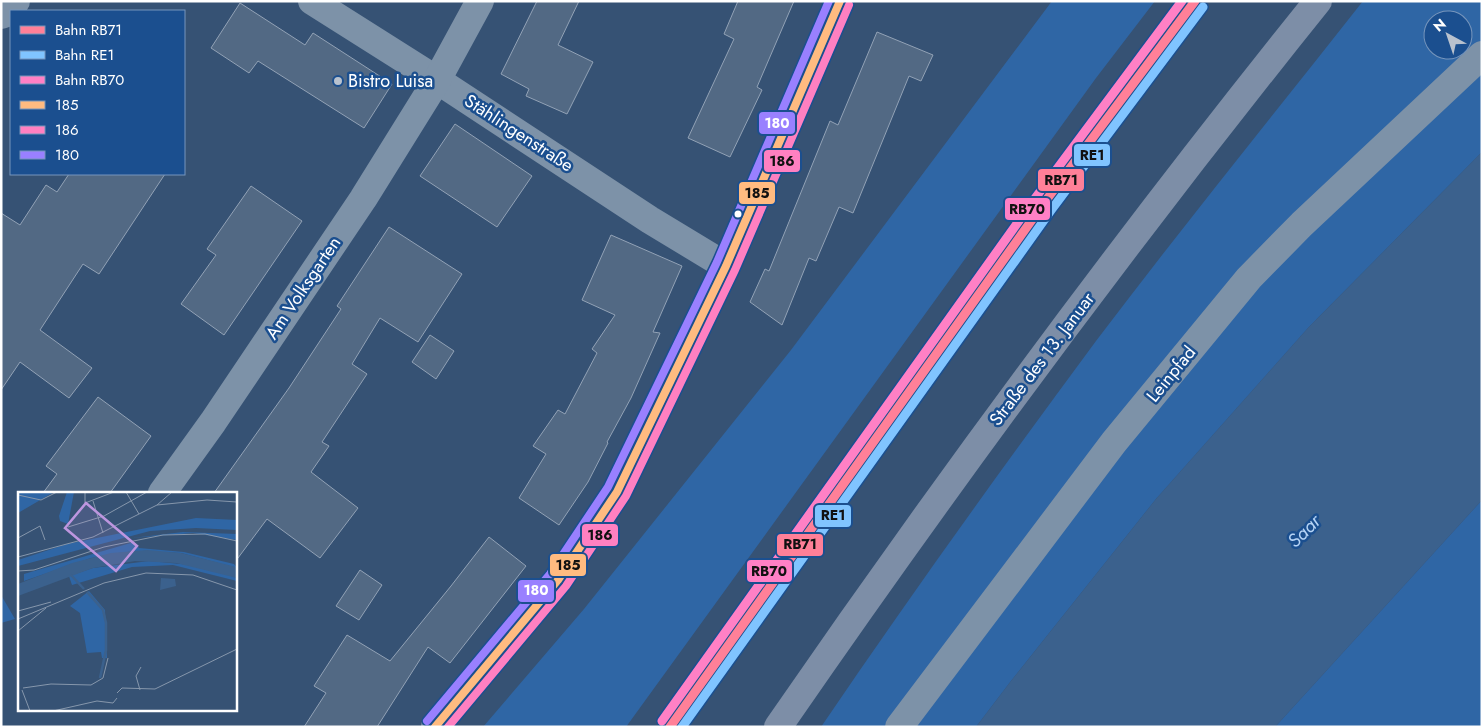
<svg xmlns="http://www.w3.org/2000/svg" width="1483" height="728" font-family="Jost,sans-serif">
  <rect width="100%" height="100%" fill="#365274"/>
  <!-- green -->
  <g fill="#2f66a5" fill-rule="evenodd">
    <path d="M1052,1H1155L1096,78L626,727H483L584,609L791,350Z"/>
    <path d="M1363,1H1482V152L1308,328L1156,499L1011,681L976,727H821C910,596 1002,468 1096,341C1183,226 1274,114 1363,1ZM1433,20H1463V50H1433Z"/>
    <path d="M1482,500V727H1275Z"/>
    <path d="M1,595L15,619L1,623Z"/>
  </g>
  <!-- water -->
  <path fill="#3b618d" d="M1482,152V500L1275,727H976L1011,681L1156,499L1308,328Z"/>
  <!-- building -->
  <g fill="#526984" stroke="#92a2b6">
    <path d="M537,1H579L558,45L593,62L567,114L526,96L529,89L501,74Z"/>
    <path d="M738,1H794L757,87L762,90L730,157L688,138L734,39L724,34Z"/>
    <path d="M240,3L305,45L313,33L392,84L364,128L258,61L249,73L211,48Z"/>
    <path d="M877,32L933,55L921,81L909,76L853,213L839,207L816,261L809,258L782,325L750,302L765,269L769,271L830,121L838,125Z"/>
    <path d="M455,124L532,176L497,227L420,176Z"/>
    <path d="M69,174H165L99,274L83,264L40,330L92,368L69,398L20,362L1,390V213L20,225L46,185L57,192Z"/>
    <path d="M251,186L302,221L224,335L181,304L216,255L207,249Z"/>
    <path d="M389,227L462,274L418,342L380,318L352,364L367,374L322,442L329,446L311,472L358,508L320,558L267,519L235,562V493H214L289,388L341,309L337,306Z"/>
    <path d="M611,235L682,266L653,332L660,333L631,398L607,442L608,443L588,482L559,525L519,498L546,454L533,446L558,410L565,414L597,353L592,349L615,315L582,300Z"/>
    <path d="M430,335L454,351L436,379L412,362Z"/>
    <path d="M98,397L151,436L110,493H43L57,474L46,466Z"/>
    <path d="M489,537L526,566L450,663L428,647L377,727H304L326,693L314,686L347,635L390,661L451,586Z"/>
    <path d="M360,570L382,585L359,620L336,606Z"/>
  </g>
  <g fill="none" stroke-linecap="round" stroke-linejoin="round">
    <!-- minor -->
    <g stroke="#7d92a8" stroke-width="28">
      <path d="M312,1L437,80L650,220L726,266"/>
      <path d="M1,15L7,13L16,1"/>
      <path d="M162,493L213,422L363,199L437,80L480,1"/>
      <path d="M435,727L558,580L617,492L726,266L840,1"/>
      <path d="M899,727L1114,442L1249,278L1302,224L1482,55"/>
    </g>
    <!-- major -->
    <path stroke="#7d8ea7" stroke-width="28" d="M778,727C949,479 1129,236 1318,1"/>
    <defs>
      <path id="bus-1" d="M435,727L558,580L617,492L726,266L840,1"/>
      <path id="bus-2" d="M448,727L566,586L626,496L735,270L849,5"/>
      <path id="bus-3" d="M427,721L550,574L608,487L717,262L829,1"/>
    </defs>
    <!-- bus-1 casing -->
    <use href="#bus-1" stroke="#1b4f8f" stroke-width="11"/>
    <!-- bus-2 casing -->
    <use href="#bus-2" stroke="#1b4f8f" stroke-width="11"/>
    <!-- bus-3 casing -->
    <use href="#bus-3" stroke="#1b4f8f" stroke-width="11"/>
    <!-- bus-1 -->
    <use href="#bus-1" stroke="#ffbb80" stroke-width="8"/>
    <!-- bus-2 -->
    <use href="#bus-2" stroke="#ff80c1" stroke-width="8"/>
    <!-- bus-3 -->
    <use href="#bus-3" stroke="#9980ff" stroke-width="8"/>
    <defs>
      <path id="rail-1" d="M670,727L1044,203L1195,1"/>
      <path id="rail-2" d="M682,727L1052,209L1203,7"/>
      <path id="rail-3" d="M662,721L1036,197L1182,1"/>
    </defs>
    <!-- rail-1 casing -->
    <use href="#rail-1" stroke="#1b4f8f" stroke-width="12"/>
    <!-- rail-2 casing -->
    <use href="#rail-2" stroke="#1b4f8f" stroke-width="12"/>
    <!-- rail-3 casing -->
    <use href="#rail-3" stroke="#1b4f8f" stroke-width="12"/>
    <!-- rail-1 -->
    <use href="#rail-1" stroke="#ff8098" stroke-width="9"/>
    <!-- rail-2 -->
    <use href="#rail-2" stroke="#80c4ff" stroke-width="9"/>
    <!-- rail-3 -->
    <use href="#rail-3" stroke="#ff80c5" stroke-width="9"/>
  </g>
  <!-- markers -->
  <circle fill="#b9c2ce" stroke="#1b4f8f" stroke-width="2" cx="338" cy="81" r="5"/>
  <circle fill="#fff" stroke="#1b4f8f" stroke-width="2" cx="738" cy="214" r="4.5"/>
  <g text-anchor="middle" dominant-baseline="central" stroke-width="5" stroke-linejoin="round" paint-order="stroke">
    <!-- poi labels -->
    <g font-size="18" fill="#fff" stroke="#1b4f8f" text-anchor="start">
      <text x="348" y="81">Bistro Luisa</text>
    </g>
    <!-- street labels -->
    <g font-size="18" fill="#fff" stroke="#1b4f8f">
      <text transform="translate(519 133) rotate(33)">Stählingenstraße</text>
      <text transform="translate(303 288) rotate(-56)">Am Volksgarten</text>
      <text transform="translate(1042 359) rotate(-53)">Straße des 13. Januar</text>
      <text transform="translate(1171 374) rotate(-51)">Leinpfad</text>
    </g>
    <!-- water labels -->
    <g font-size="19" font-style="italic" fill="#b5d3f5" stroke="#1b4f8f">
      <text transform="translate(1304 531) rotate(-45)">Saar</text>
    </g>
  </g>
  <!-- overview -->
  <g transform="translate(18 492)">
    <rect width="219" height="219" fill="#365274"/>
    <path d="M0,0H36L0,21ZM49,0H56L50,32L42,29L41,24ZM178,26L219,28V38L178,36L132,39L0,74V68L49,52ZM165,40L219,42V48L175,41L114,46ZM116,50L121,56L166,60L216,72L219,76L163,61L116,59L73,66L6,89V82ZM131,69L174,73L203,80L219,86V89L155,73L114,75L54,93L51,84L75,76ZM71,99L87,118L89,166H84L83,160L69,161L62,121L52,114Z" fill="#2f66a5"/>
    <path d="M129,58L163,61L218,75L219,86L158,71L117,69L75,76L0,104V92L54,71L93,61ZM143,86L157,87L158,94L142,98Z" fill="#3b618d"/>
    <path fill="none" stroke="#3b618d" stroke-width="2.5" d="M52,82L66,97M69,100L85,118L88,131V158L82,186"/>
    <path fill="none" stroke="#8697ac" stroke-width="1" d="M67,0V11L96,0M108,0L121,22M0,3L23,8L39,0M75,9L85,41M139,13L189,8L219,10M50,35L86,24L129,0M0,46L22,34L27,48M0,65L75,45L139,13L154,0M0,79L16,78L86,55L145,43L187,42L219,49M0,119L33,110M0,127L86,91L128,81L175,83L219,98M0,139L28,116M5,196L33,192L73,193L85,186L90,166M4,198L12,219M122,198L118,184L123,175M99,201L104,196L137,197L219,157M35,219L79,209L95,211L99,206"/>
    <path fill="#bd96df" fill-opacity="0.15" stroke="#bd96df" stroke-width="2.5" d="M68,11L119,54L98,79L47,36Z"/>
    <rect width="219" height="219" fill="none" stroke="#fff" stroke-width="2.5"/>
  </g>
  <g stroke="#1b4f8f" stroke-width="2">
    <rect x="758" y="111" width="38" height="24" rx="5" fill="#9980ff"/>
    <rect x="1073" y="143" width="38" height="24" rx="5" fill="#80c4ff"/>
    <rect x="763" y="149" width="38" height="24" rx="5" fill="#ff80c1"/>
    <rect x="1037" y="168" width="48" height="24" rx="5" fill="#ff8098"/>
    <rect x="738" y="181" width="38" height="24" rx="5" fill="#ffbb80"/>
    <rect x="1004" y="197" width="47" height="24" rx="5" fill="#ff80c5"/>
    <rect x="814" y="504" width="38" height="24" rx="5" fill="#80c4ff"/>
    <rect x="581" y="523" width="38" height="24" rx="5" fill="#ff80c1"/>
    <rect x="776" y="533" width="48" height="24" rx="5" fill="#ff8098"/>
    <rect x="549" y="553" width="38" height="24" rx="5" fill="#ffbb80"/>
    <rect x="746" y="559" width="47" height="24" rx="5" fill="#ff80c5"/>
    <rect x="517" y="579" width="38" height="24" rx="5" fill="#9980ff"/>
  </g>
  <g font-size="14" text-anchor="middle" font-weight="bold" fill="#fff">
    <text x="777" y="128">180</text>
    <text x="536" y="595">180</text>
  </g>
  <g font-size="14" text-anchor="middle" font-weight="bold" fill="#111">
    <text x="1092" y="160">RE1</text>
    <text x="782" y="166">186</text>
    <text x="1061" y="185">RB71</text>
    <text x="757" y="198">185</text>
    <text x="1027" y="214">RB70</text>
    <text x="833" y="520">RE1</text>
    <text x="600" y="540">186</text>
    <text x="800" y="549">RB71</text>
    <text x="568" y="570">185</text>
    <text x="769" y="576">RB70</text>
  </g>
  <!-- border -->
  <rect width="1483" height="728" fill="none" stroke="#ffffff" stroke-width="5"/>
  <!-- legend -->
  <rect x="10" y="10" width="175" height="165" fill="#1b4f8f" stroke="#7695bc"/>
  <rect x="20" y="26" width="25" height="8" fill="#ff8098" stroke="#7695bc"/>
  <text x="55" y="35" font-size="15" fill="#ffffff">Bahn RB71</text>
  <rect x="20" y="51" width="25" height="8" fill="#80c4ff" stroke="#7695bc"/>
  <text x="55" y="60" font-size="15" fill="#ffffff">Bahn RE1</text>
  <rect x="20" y="76" width="25" height="8" fill="#ff80c5" stroke="#7695bc"/>
  <text x="55" y="85" font-size="15" fill="#ffffff">Bahn RB70</text>
  <rect x="20" y="101" width="25" height="8" fill="#ffbb80" stroke="#7695bc"/>
  <text x="55" y="110" font-size="15" fill="#ffffff">185</text>
  <rect x="20" y="126" width="25" height="8" fill="#ff80c1" stroke="#7695bc"/>
  <text x="55" y="135" font-size="15" fill="#ffffff">186</text>
  <rect x="20" y="151" width="25" height="8" fill="#9980ff" stroke="#7695bc"/>
  <text x="55" y="160" font-size="15" fill="#ffffff">180</text>
  <!-- north arrow -->
  <g transform="translate(1448 35) rotate(320)"><circle r="24" fill="#1b4f8f" stroke="#7695bc"/>
  <path d="M0-4L9 19L0 12L-9 19Z" fill="#b9c2ce"/>
  <text y="-8" font-size="14" font-weight="bold" text-anchor="middle" fill="#ffffff">N</text>
  </g>
</svg>
